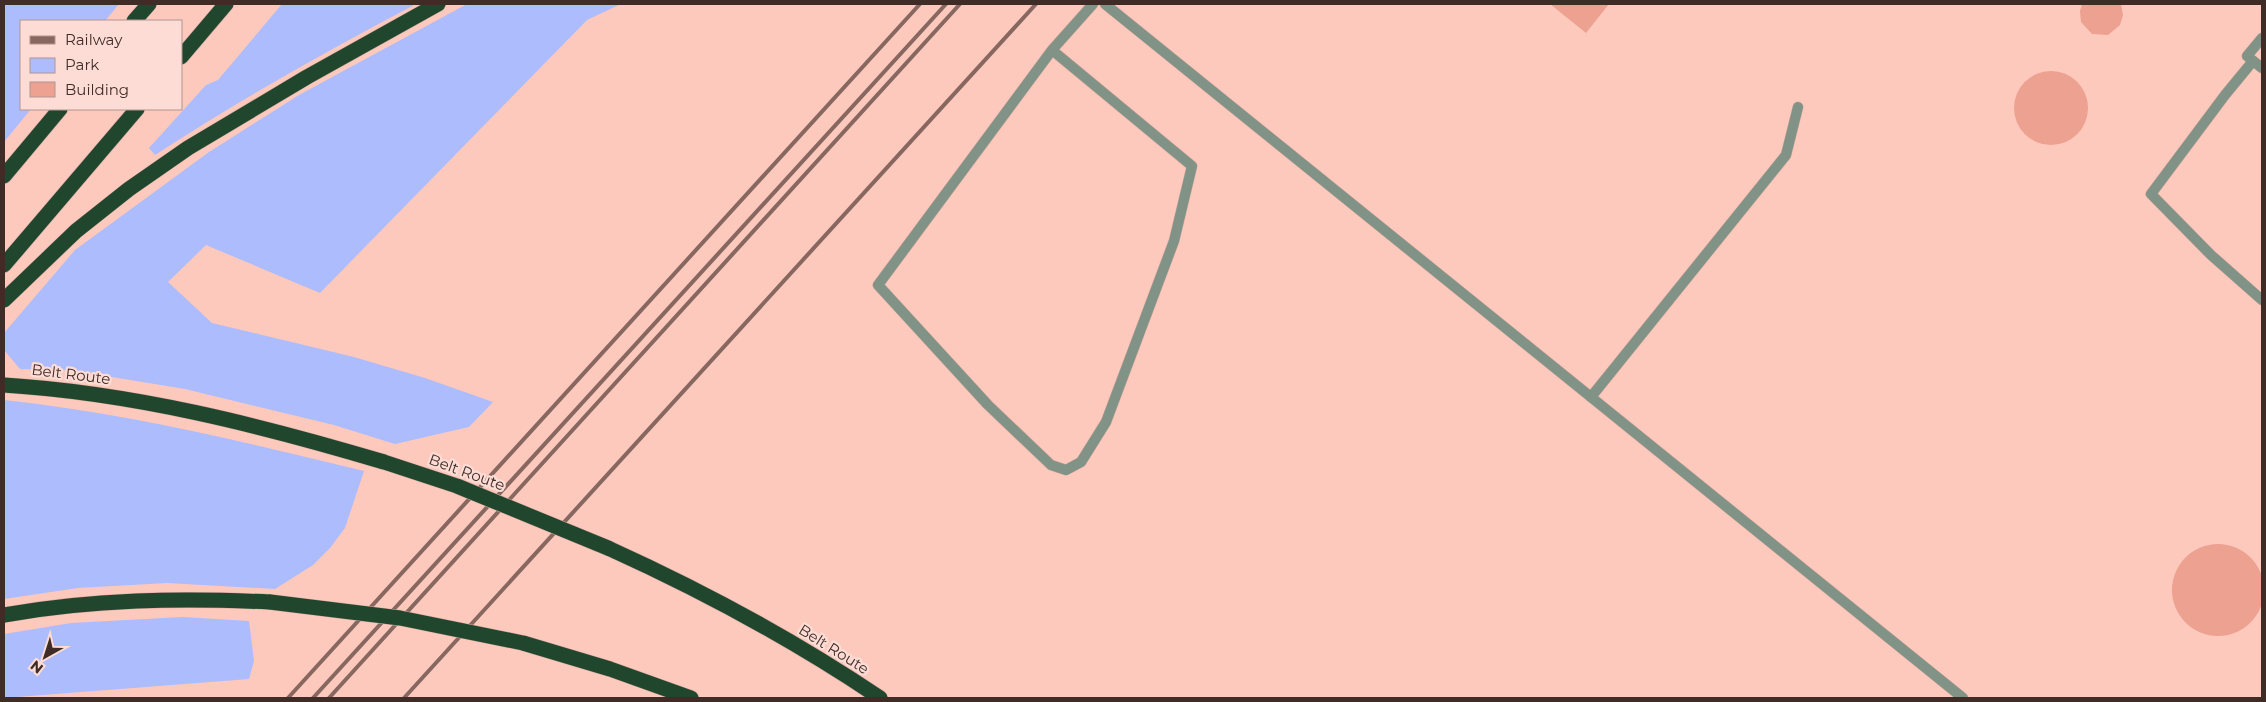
<svg xmlns="http://www.w3.org/2000/svg" width="2266" height="702" font-family="Montserrat,sans-serif">
  <rect width="100%" height="100%" fill="#fdc9bd"/>
  <!-- green -->
  <g fill="#acbcfd">
    <path d="M4,4H119L105,21H21V109H31L4,142Z"/>
    <path d="M282,4H416C327,51 239,100 155,155L149,148L206,85L218,80Z"/>
    <path d="M467,4H621L587,20L320,293L206,245L168,282L212,323L354,357L425,378L493,402L469,427L395,444L334,425L185,389L69,370L20,369L4,350V333L75,250L209,152L299,95Z"/>
    <path d="M4,400C126,413 245,442 364,471L345,528L330,548L313,565L275,589L167,583L78,588L4,599Z"/>
    <path d="M183,617L249,621L254,661L249,679L4,698V634L71,623Z"/>
  </g>
  <!-- building -->
  <g fill="#eda190">
    <path d="M1550,4H1609L1586,33Z"/>
    <path d="M2082,4H2121L2123,15L2120,25L2108,35L2092,34L2081,22L2080,11Z"/>
    <circle cx="2051" cy="108" r="37"/>
    <circle cx="2218" cy="590" r="46"/>
  </g>
  <g fill="none" stroke-linecap="round" stroke-linejoin="round">
    <defs>
      <g id="service">
        <path d="M1105,4L1963,698"/>
        <path d="M2262,38L2247,56L2262,68"/>
        <path d="M1052,50L1192,166L1174,241L1106,422L1081,462L1066,470L1051,465L988,405L878,285L1052,50L1093,4"/>
        <path d="M2253,61L2225,95L2151,194L2211,255L2262,300"/>
        <path d="M1591,397L1786,155L1798,107"/>
      </g>
      <g id="motorway">
        <path d="M134,21L149,4"/>
        <path d="M181,57L226,4"/>
        <path d="M4,176L60,109"/>
        <path d="M4,265L137,109"/>
        <path d="M4,300L76,231L129,189L188,148L307,77L438,4"/>
        <path d="M4,385C133,393 260,425 384,462"/>
        <path d="M608,548C703,591 794,640 880,698"/>
        <path d="M4,615C93,599 180,598 270,602"/>
        <path d="M523,643L610,669L691,698"/>
      </g>
    </defs>
    <!-- service casing -->
    <use href="#service" stroke="#d7aa9f" stroke-width="11"/>
    <!-- motorway casing -->
    <use href="#motorway" stroke="#d7aa9f" stroke-width="16"/>
    <!-- service -->
    <use href="#service" stroke="#819386" stroke-width="10"/>
    <!-- motorway -->
    <use href="#motorway" stroke="#21462e" stroke-width="15"/>
    <!-- rail -->
    <g stroke="#87675f" stroke-width="4">
      <path d="M288,698L920,4"/>
      <path d="M313,698L946,4"/>
      <path d="M329,698L960,4"/>
      <path d="M404,698L1036,4"/>
    </g>
    <defs>
      <g id="motorway-bridge">
        <path d="M384,462L457,486L608,548"/>
        <path d="M270,602L400,618L523,643"/>
      </g>
    </defs>
    <!-- motorway-bridge casing -->
    <use href="#motorway-bridge" stroke="#d7aa9f" stroke-width="16" stroke-linecap="butt"/>
    <!-- motorway-bridge -->
    <use href="#motorway-bridge" stroke="#21462e" stroke-width="15"/>
  </g>
  <g text-anchor="middle" dominant-baseline="central" stroke-width="4.5" stroke-linejoin="round" paint-order="stroke">
    <!-- street labels -->
    <g font-size="15" fill="#402c27" stroke="#fcdcd5">
      <text transform="translate(71 374) rotate(7)">Belt Route</text>
      <text transform="translate(467 472) rotate(20)">Belt Route</text>
      <text transform="translate(834 649) rotate(32)">Belt Route</text>
    </g>
  </g>
  <!-- border -->
  <rect width="2266" height="702" fill="none" stroke="#402c27" stroke-width="10"/>
  <!-- legend -->
  <rect x="20" y="20" width="162" height="90" fill="#fcdcd5" stroke="#b1968f"/>
  <rect x="30" y="36" width="25" height="8" fill="#87675f" stroke="#b1968f"/>
  <text x="65" y="45" font-size="15" fill="#402c27">Railway</text>
  <rect x="30" y="58" width="25" height="15" fill="#acbcfd" stroke="#b1968f"/>
  <text x="65" y="70" font-size="15" fill="#402c27">Park</text>
  <rect x="30" y="82" width="25" height="15" fill="#eda190" stroke="#b1968f"/>
  <text x="65" y="95" font-size="15" fill="#402c27">Building</text>
  <!-- north arrow -->
  <g transform="translate(45 657) rotate(219)" stroke="#fcdcd5" stroke-width="4" paint-order="stroke">
  <path d="M0-4L9 19L0 12L-9 19Z" fill="#402c27"/>
  <text y="-8" font-size="14" font-weight="bold" text-anchor="middle" fill="#402c27">N</text>
  </g>
</svg>
